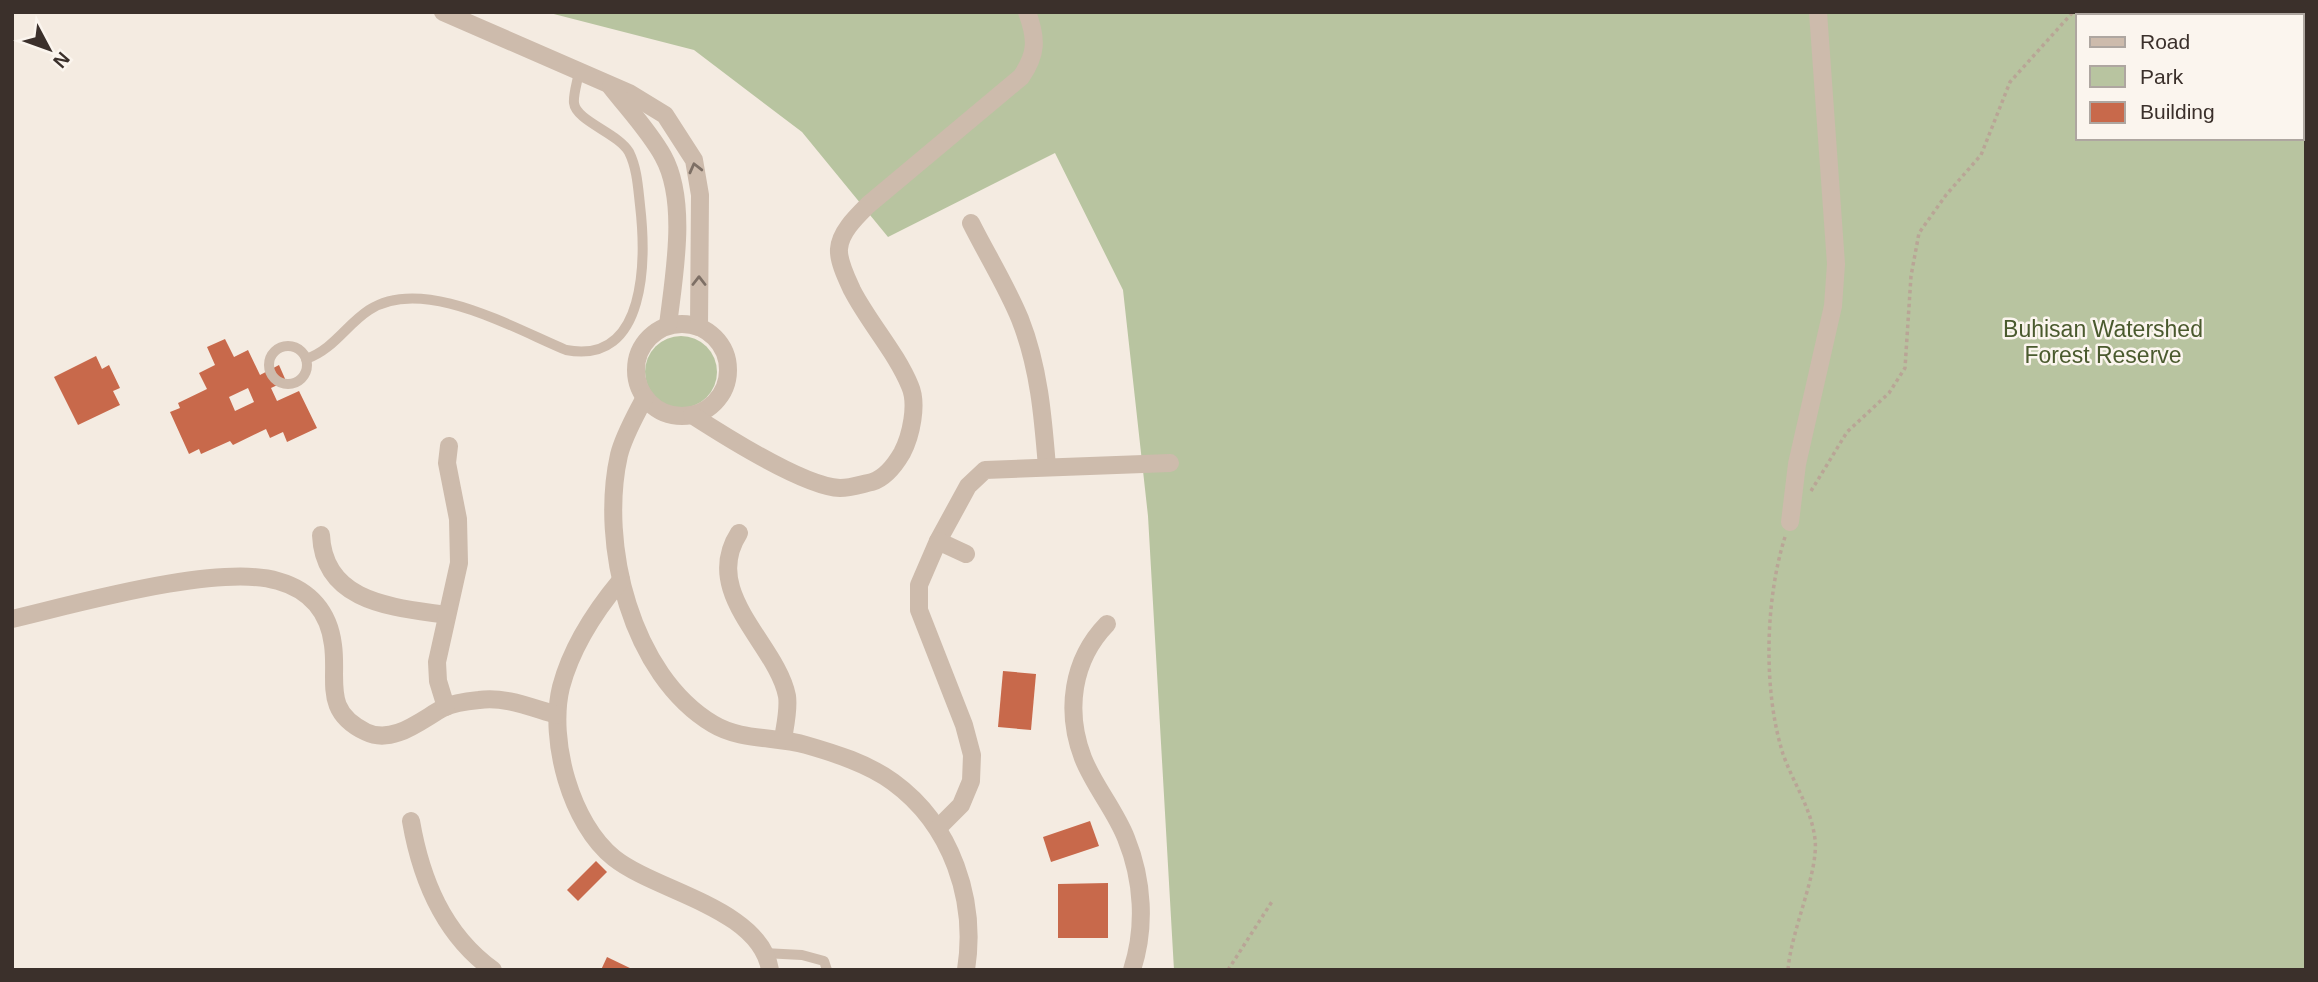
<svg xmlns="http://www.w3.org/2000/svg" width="2318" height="982" font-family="Helvetica,sans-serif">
  <rect width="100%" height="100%" fill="#f4ebe1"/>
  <!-- green -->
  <g fill="#b8c4a0" fill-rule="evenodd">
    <path d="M546,12H2306V970H1174L1148,516L1123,290L1055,153L888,237L802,132L694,50ZM2078,16H2302V138H2078Z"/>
    <circle cx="681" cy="372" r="36"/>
  </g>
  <!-- building -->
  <g fill="#c8694b" fill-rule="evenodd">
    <path d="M225,339L234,357L248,350L260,375L279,365L286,381L271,388L277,401L299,391L317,428L287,442L283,432L270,438L266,429L233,445L230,441L201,454L199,449L189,454L170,412L180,408L178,403L207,389L199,373L215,365L207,347ZM248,388L254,402L235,411L229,397Z"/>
    <path d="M96,356L102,369L109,365L120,388L113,391L120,405L78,425L54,377Z"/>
    <path d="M1003,671L1036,674L1031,730L998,727Z"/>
    <path d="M1090,821L1099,846L1051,862L1043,837Z"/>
    <path d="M596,861L607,872L578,901L567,890Z"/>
    <path d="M1108,883V938H1058V884Z"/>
    <path d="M607,957L634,970H601Z"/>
  </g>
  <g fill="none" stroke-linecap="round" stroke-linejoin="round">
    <!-- path -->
    <g stroke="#b9a596" stroke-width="3.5" stroke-dasharray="3.5 3.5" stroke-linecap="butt">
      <path d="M1811,491L1847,432L1889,393L1905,368L1911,276L1919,233L1946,195L1981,155L2010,82L2073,12"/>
      <path d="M1785,537C1765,600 1763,691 1783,754C1793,783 1811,807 1815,839C1819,872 1791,930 1788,970"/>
      <path d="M1228,970L1273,900"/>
    </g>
    <!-- service -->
    <g stroke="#cdbbac" stroke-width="10">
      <circle cx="288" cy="365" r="19"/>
      <path d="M306,359C334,349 346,325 369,310C422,275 513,328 566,350C648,366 646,257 640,205C638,187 637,168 629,152C618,133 576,121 574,103C573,94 578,80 579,71"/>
      <path d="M764,953L802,955L824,961L827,970"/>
    </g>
    <!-- minor -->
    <g stroke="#cdbbac" stroke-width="18">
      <path d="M971,223C987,255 1007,287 1020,319C1039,367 1043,417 1047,467"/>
      <circle cx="682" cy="370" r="46"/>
      <path d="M645,397C636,415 624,435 619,455C599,544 631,675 713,724C741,741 776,736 806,745C834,753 869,764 893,782C952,825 977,900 966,970"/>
      <path d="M692,415C723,435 805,487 840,488C851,488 862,484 872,482C885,478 895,465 902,453C911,436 918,404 910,386C896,352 869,323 852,290C847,279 838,261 839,249C840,232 857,216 868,205L1021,77C1037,54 1037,39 1027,12"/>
      <path d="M1790,522L1797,464L1833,306L1836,264L1818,12"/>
      <path d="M739,533C700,593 777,644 787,696C789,709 785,726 783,739"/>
      <path d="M321,535C324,603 393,607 446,615"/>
      <path d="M938,541L968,486L985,470L1170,463"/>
      <path d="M621,580C596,610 571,649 561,687C548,740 571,824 614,858C657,892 760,908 770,970"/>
      <path d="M12,619C76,604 219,563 278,581C310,590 329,612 333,645C338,681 322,711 366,732C393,745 421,720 443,708C453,703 468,701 479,700C505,696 532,708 557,715"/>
      <path d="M1107,624C1072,660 1065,711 1083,758C1094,786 1115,810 1126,838C1143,880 1146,927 1132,970"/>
      <path d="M446,707L438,681L437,662L459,563L458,519L447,463L449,446"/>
      <path d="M411,821C421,879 443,934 493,970"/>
      <path d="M938,828L961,805L971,781L972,755L964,725L919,610V585L938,541L966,554"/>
    </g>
    <!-- tertiary -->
    <g stroke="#cdbbac" stroke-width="18">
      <path d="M443,12L629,93L665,115L694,160L700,195L699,327"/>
      <path d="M611,87C629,110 649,131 663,156C688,201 674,275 668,325"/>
    </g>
  </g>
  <!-- one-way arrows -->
  <defs><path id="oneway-chevron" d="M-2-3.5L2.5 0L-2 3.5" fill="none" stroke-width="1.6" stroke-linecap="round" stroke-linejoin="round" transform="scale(1.75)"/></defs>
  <g stroke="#7d6f65">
    <use href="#oneway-chevron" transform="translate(695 168) rotate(-104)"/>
    <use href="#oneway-chevron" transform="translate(699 281) rotate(-90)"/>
  </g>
  <g text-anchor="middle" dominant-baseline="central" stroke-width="5" stroke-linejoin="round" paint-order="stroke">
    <!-- park labels -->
    <g font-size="23" fill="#4a5a2e" stroke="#fbf5ee">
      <text x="2103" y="329">Buhisan Watershed<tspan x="2103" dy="26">Forest Reserve</tspan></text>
    </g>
  </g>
  <!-- border -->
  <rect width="2318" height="982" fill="none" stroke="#3b302b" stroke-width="28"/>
  <!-- legend -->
  <rect x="2076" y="14" width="228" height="126" fill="#fbf5ee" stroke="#aea6a0" stroke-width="2"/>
  <rect x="2090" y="37" width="35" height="10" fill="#cdbbac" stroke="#aea6a0" stroke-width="2"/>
  <text x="2140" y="49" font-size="21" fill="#3b302b">Road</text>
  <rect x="2090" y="66" width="35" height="21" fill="#b8c4a0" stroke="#aea6a0" stroke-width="2"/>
  <text x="2140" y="84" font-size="21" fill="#3b302b">Park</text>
  <rect x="2090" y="102" width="35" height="21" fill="#c8694b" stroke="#aea6a0" stroke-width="2"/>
  <text x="2140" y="119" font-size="21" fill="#3b302b">Building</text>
  <!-- north arrow -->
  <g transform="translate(49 49) rotate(131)" stroke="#fbf5ee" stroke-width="5" paint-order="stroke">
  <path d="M0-5L12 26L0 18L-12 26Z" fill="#3b302b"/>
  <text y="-10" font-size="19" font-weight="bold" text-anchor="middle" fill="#3b302b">N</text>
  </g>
</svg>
